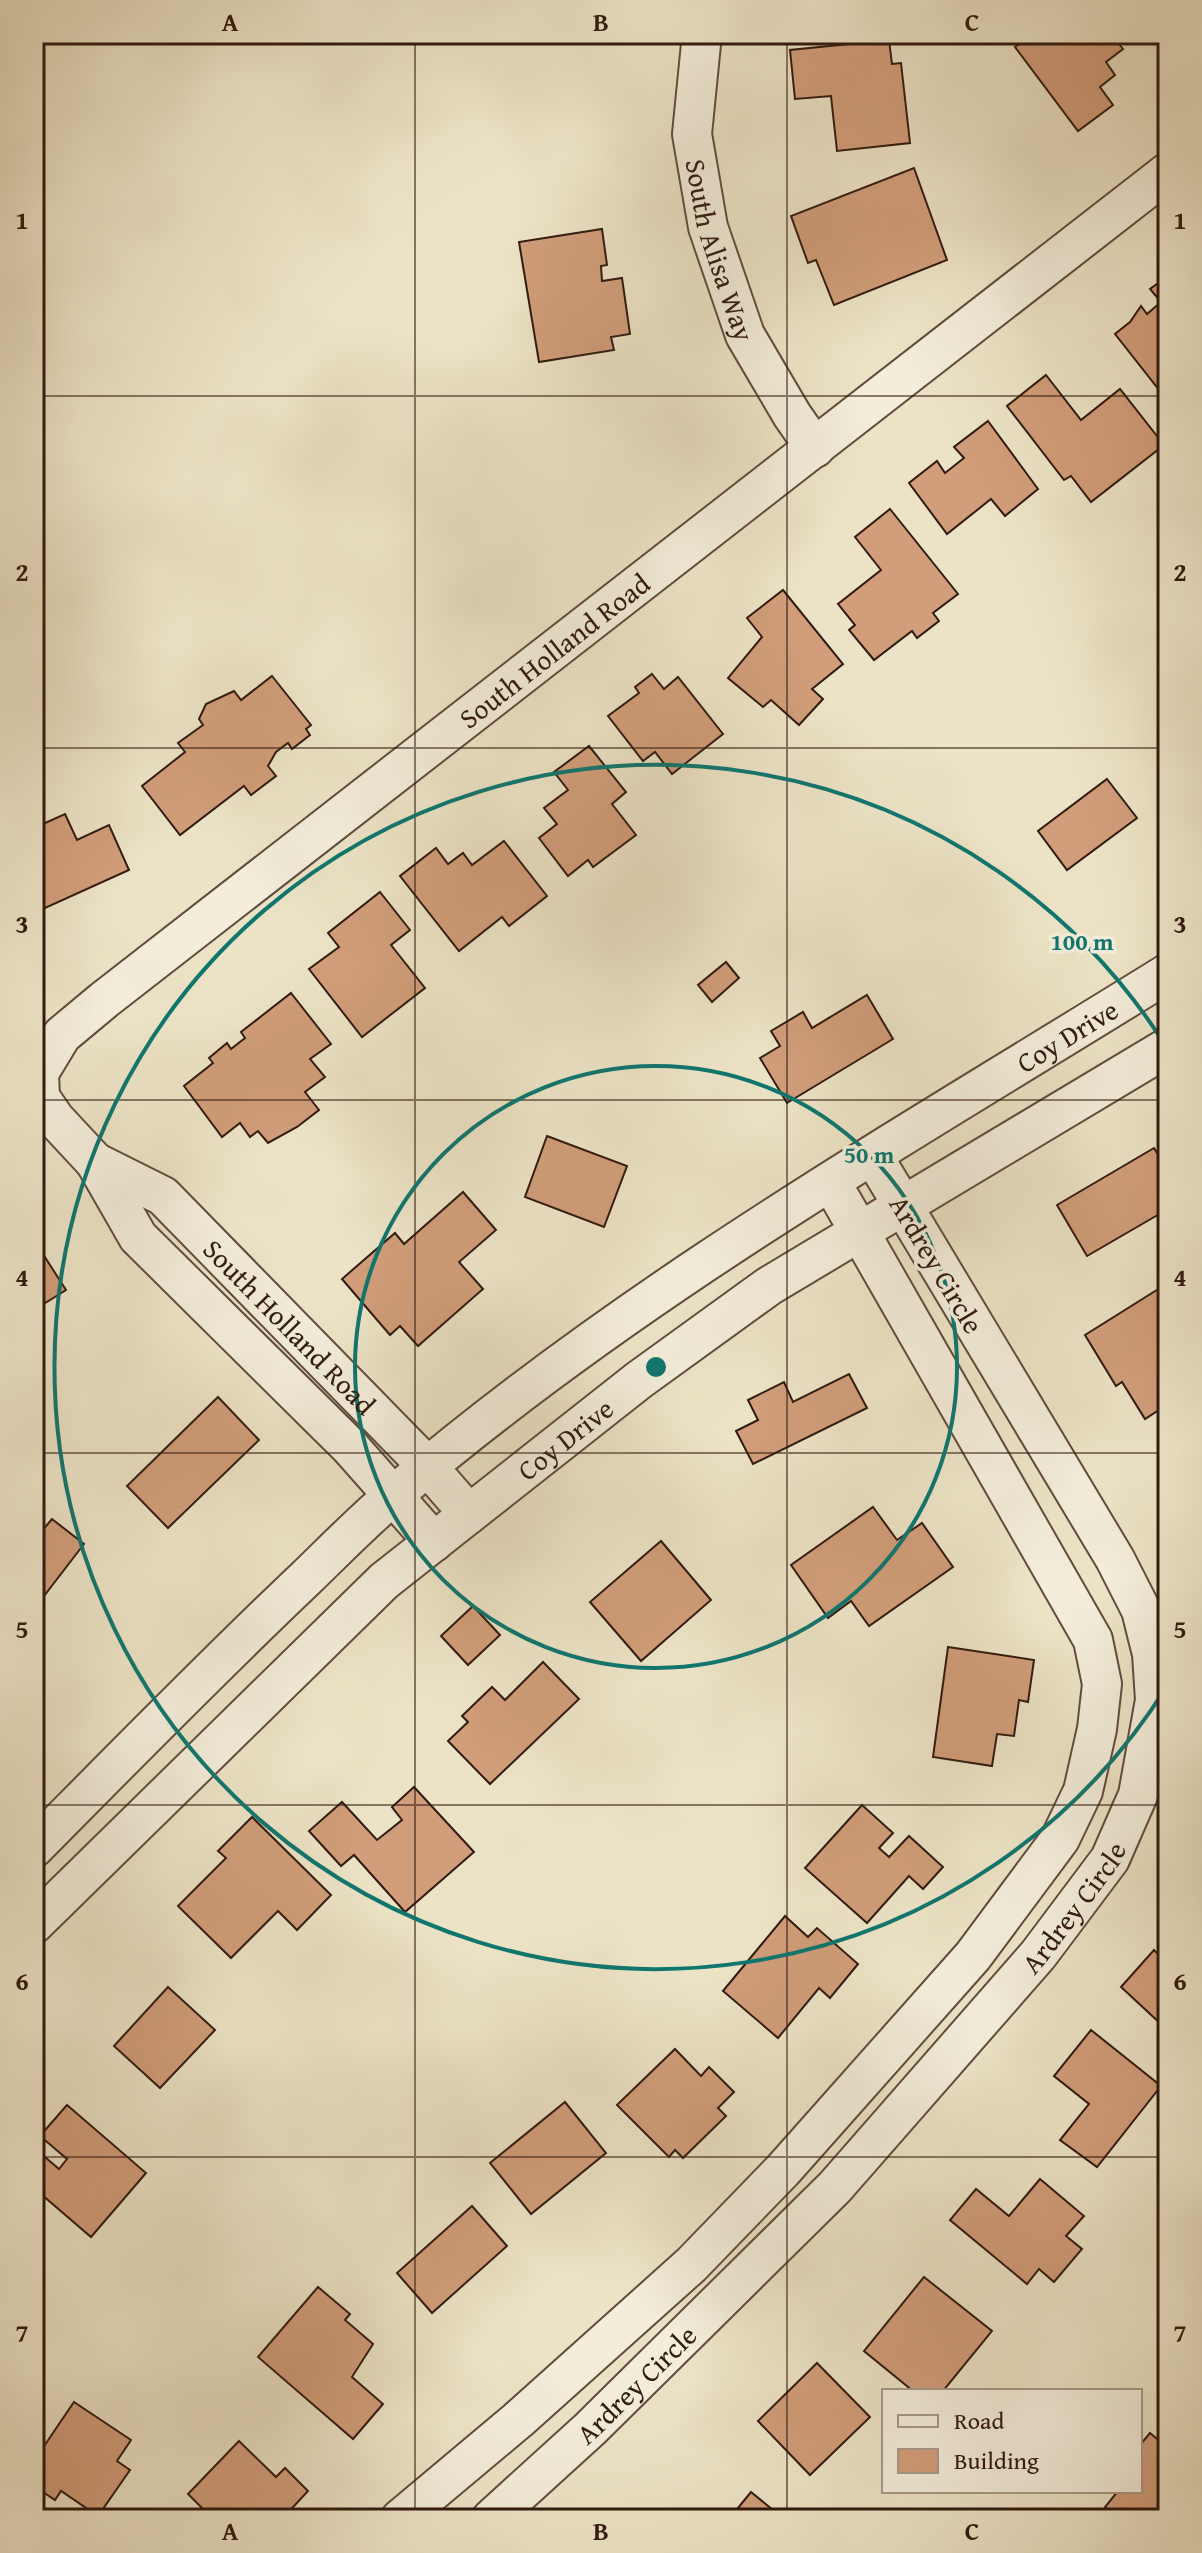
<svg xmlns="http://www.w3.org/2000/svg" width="1202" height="2553" font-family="'Gentium Book Plus',serif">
  <rect width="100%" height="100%" fill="#ece3c6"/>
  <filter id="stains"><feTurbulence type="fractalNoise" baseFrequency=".0025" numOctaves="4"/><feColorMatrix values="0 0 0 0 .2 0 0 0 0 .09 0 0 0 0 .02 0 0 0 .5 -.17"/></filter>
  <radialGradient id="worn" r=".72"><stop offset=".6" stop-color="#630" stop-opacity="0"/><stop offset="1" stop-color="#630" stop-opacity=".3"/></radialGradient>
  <!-- building -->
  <g fill="#d19d7a" stroke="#311a0f" stroke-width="2">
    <path d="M1032,34H1111L1123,49L1106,62L1115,75L1100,87L1113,105L1078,131L1015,47Z"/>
    <path d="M889,40L892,64L901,63L910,143L837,151L831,96L795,99L790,50Z"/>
    <path d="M914,168L947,260L834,305L816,260L808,263L791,216Z"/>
    <path d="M602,229L607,265L601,266L602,281L622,278L630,334L611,337L614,350L539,362L519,242Z"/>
    <path d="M1168,276V385L1160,391L1115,334L1130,322L1141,306L1147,314L1161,302L1150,289Z"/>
    <path d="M1046,375L1081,420L1120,389L1164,445L1091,502L1071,476L1064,480L1007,406Z"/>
    <path d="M988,421L1038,489L1005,516L991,499L947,534L909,483L937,461L945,473L964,458L954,447Z"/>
    <path d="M890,509L958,594L933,613L939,621L917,638L912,631L874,660L849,630L855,625L838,604L881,570L855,537Z"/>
    <path d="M783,590L843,664L812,689L823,699L799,725L771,700L763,707L728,678L762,637L747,618Z"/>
    <path d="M652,674L664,689L678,677L723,734L672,774L655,752L643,761L608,716L639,693L635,687Z"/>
    <path d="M272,676L311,725L306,729L310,735L292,749L288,743L276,752L268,766L276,776L251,795L244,786L180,835L142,786L185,752L178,743L203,725L199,719L206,704L234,691L241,700Z"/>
    <path d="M589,746L626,792L612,804L636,835L593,867L588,860L568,876L539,838L557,824L544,808L568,790L554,772Z"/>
    <path d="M1107,779L1137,818L1067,870L1038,831Z"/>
    <path d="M65,814L77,840L109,825L129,870L34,913V828Z"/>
    <path d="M504,841L547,896L509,926L502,917L459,951L400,876L436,848L448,864L463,853L472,865Z"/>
    <path d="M380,892L410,930L391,945L425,988L362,1037L309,969L339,947L328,933Z"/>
    <path d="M726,962L739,978L712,1002L698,985Z"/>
    <path d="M291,993L331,1044L310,1059L325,1077L305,1092L319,1110L297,1127L268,1143L258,1131L250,1137L240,1123L222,1137L184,1086L213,1063L209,1058L227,1043L231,1049L245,1038L241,1032Z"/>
    <path d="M867,995L893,1039L787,1103L760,1058L780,1046L771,1031L803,1012L812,1028Z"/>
    <path d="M547,1136L627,1166L604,1227L525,1197Z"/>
    <path d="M1154,1148L1168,1171V1209L1087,1256L1057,1205Z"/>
    <path d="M463,1192L496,1230L459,1262L483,1289L418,1346L400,1326L390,1335L342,1279L395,1233L404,1244Z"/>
    <path d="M34,1240L66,1290L34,1310Z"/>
    <path d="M1168,1283V1404L1145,1419L1122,1382L1116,1386L1085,1335Z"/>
    <path d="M849,1374L867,1408L753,1464L736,1431L758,1420L748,1400L784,1382L793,1402Z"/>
    <path d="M218,1397L259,1440L168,1528L127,1486Z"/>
    <path d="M873,1507L897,1540L922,1523L953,1567L869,1626L851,1601L828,1618L791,1565Z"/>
    <path d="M52,1519L84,1544L34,1609V1535L37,1537Z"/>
    <path d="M661,1541L711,1600L641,1661L590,1602Z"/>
    <path d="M473,1606L500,1635L468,1665L441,1636Z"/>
    <path d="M948,1647L1034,1660L1028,1702L1019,1700L1014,1736L997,1734L992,1766L933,1757Z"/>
    <path d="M543,1662L579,1699L490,1784L448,1741L468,1722L462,1716L492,1687L505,1700Z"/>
    <path d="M414,1787L474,1852L405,1912L354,1855L341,1866L309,1831L342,1802L377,1840L402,1820L392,1807Z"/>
    <path d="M862,1805L893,1833L879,1848L889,1857L909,1836L943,1867L923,1889L909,1876L867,1923L805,1868Z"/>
    <path d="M252,1817L331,1895L297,1930L278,1911L231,1958L178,1906L226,1858L218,1851Z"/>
    <path d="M785,1916L808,1937L817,1928L858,1964L830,1998L819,1988L778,2038L723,1991Z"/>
    <path d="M1154,1950L1168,1964V2019L1162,2025L1121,1987Z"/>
    <path d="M168,1987L215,2030L160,2088L114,2046Z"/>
    <path d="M1091,2030L1161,2086L1097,2167L1060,2140L1089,2104L1054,2076Z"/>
    <path d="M675,2049L701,2076L709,2067L734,2092L718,2108L726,2116L683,2158L675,2150L669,2157L617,2105Z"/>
    <path d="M565,2102L606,2153L531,2214L490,2163Z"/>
    <path d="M67,2105L146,2173L91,2237L34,2188V2155L38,2151L59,2169L67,2159L40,2136Z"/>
    <path d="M1040,2179L1084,2216L1066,2236L1082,2249L1054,2282L1039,2269L1027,2284L950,2220L976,2189L1009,2216Z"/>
    <path d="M472,2206L507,2246L432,2313L397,2273Z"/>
    <path d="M924,2277L992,2331L943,2391H913L864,2351Z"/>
    <path d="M318,2287L350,2314L345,2320L373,2344L352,2377L383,2404L353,2439L258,2357Z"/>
    <path d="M817,2363L870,2417L810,2475L758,2421Z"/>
    <path d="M74,2402L131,2440L117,2461L130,2470L98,2516L61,2491L55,2500L34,2486V2461Z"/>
    <path d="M1150,2433L1168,2448V2518L1120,2519L1105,2507L1118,2491H1140V2445Z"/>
    <path d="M239,2441L276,2477L285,2468L308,2491L282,2519H213L188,2494Z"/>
    <path d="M751,2492L784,2519H729Z"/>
  </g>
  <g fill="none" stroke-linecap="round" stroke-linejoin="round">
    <defs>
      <g id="street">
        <path id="s1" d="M702,34L692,134L708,227L745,335L792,415L815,448"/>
        <path id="s2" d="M95,1162L163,1196L428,1467L469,1514"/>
        <path id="s3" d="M434,1542L350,1447L138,1237L95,1162L55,1119L40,1097L39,1073L62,1035L104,1000L1168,172"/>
        <path id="s4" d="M34,1848C124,1757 213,1666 306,1578C335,1550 364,1520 395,1494C632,1291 904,1137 1168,973"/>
        <path id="s5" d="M34,1924L384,1581L639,1380L769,1286L1168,1047"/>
        <path d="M400,2519L518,2420L691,2265L783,2170L973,1956L1060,1839L1083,1791L1097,1729L1102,1684L1093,1640L831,1182"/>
        <path id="s6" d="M491,2519L590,2429L835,2187L1038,1955L1110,1859L1138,1795L1155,1700L1152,1654L1141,1610L1115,1559L873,1156"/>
      </g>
    </defs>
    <!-- street casing -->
    <use href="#street" stroke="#604c3d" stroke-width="42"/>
    <!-- street -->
    <use href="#street" stroke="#f3edda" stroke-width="38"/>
  </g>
  <!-- grid -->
  <path fill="none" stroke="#311a0f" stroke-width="2" stroke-opacity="0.55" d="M415,34V2519M787,34V2519M34,396H1168M34,748H1168M34,1100H1168M34,1453H1168M34,1805H1168M34,2157H1168"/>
  <!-- distance rings -->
  <g fill="none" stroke="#0f766e" stroke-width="4">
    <circle cx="656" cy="1367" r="301"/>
    <path d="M1167 1686A602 602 0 1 1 1167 1048"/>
  </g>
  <g text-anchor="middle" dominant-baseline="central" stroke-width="7" stroke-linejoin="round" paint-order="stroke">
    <!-- street labels -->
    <g font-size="28" fill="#311a0f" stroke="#f3edda">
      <text stroke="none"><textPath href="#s1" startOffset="220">South Alisa Way</textPath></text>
      <text stroke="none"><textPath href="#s3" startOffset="1290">South Holland Road</textPath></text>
      <text stroke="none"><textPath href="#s4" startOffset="1320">Coy Drive</textPath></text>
      <text transform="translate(937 1264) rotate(59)">Ardrey Circle</text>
      <text stroke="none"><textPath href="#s2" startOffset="258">South Holland Road</textPath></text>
      <text stroke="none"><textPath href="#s5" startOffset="720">Coy Drive</textPath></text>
      <text stroke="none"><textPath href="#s6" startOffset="846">Ardrey Circle</textPath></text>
      <text stroke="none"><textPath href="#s6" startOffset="198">Ardrey Circle</textPath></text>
    </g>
  </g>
  <circle cx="656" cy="1367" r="12" fill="#0f766e" stroke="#f3edda" stroke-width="4"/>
  <g font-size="24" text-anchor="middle" font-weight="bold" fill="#0f766e" stroke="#f3edda" stroke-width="7" stroke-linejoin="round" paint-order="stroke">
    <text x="1082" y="950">100 m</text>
    <text x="869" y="1163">50 m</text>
  </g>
  <!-- margin -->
  <rect width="1202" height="2553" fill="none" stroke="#ece3c6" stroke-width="88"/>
  <!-- legend -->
  <rect x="882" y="2389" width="260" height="104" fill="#f3edda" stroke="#a59989" stroke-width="2"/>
  <rect x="898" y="2415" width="40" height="12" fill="#f3edda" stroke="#a59989" stroke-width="2"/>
  <text x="954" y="2429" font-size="24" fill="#311a0f">Road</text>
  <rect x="898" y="2449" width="40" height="24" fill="#d19d7a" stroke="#a59989" stroke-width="2"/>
  <text x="954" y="2469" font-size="24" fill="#311a0f">Building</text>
  <rect x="44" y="44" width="1114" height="2465" fill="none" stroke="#311a0f" stroke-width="3"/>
  <g font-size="26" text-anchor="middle" font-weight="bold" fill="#311a0f">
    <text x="230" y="31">A</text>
    <text x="601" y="31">B</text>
    <text x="972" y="31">C</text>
    <text x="22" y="229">1</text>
    <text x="1180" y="229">1</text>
    <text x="22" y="581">2</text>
    <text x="1180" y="581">2</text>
    <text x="22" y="933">3</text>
    <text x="1180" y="933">3</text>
    <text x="22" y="1286">4</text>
    <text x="1180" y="1286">4</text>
    <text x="22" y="1638">5</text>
    <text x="1180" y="1638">5</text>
    <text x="22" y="1990">6</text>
    <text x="1180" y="1990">6</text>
    <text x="22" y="2342">7</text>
    <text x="1180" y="2342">7</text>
    <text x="230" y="2540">A</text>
    <text x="601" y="2540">B</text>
    <text x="972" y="2540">C</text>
  </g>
  <rect width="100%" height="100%" filter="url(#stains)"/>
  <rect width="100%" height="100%" fill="url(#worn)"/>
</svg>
